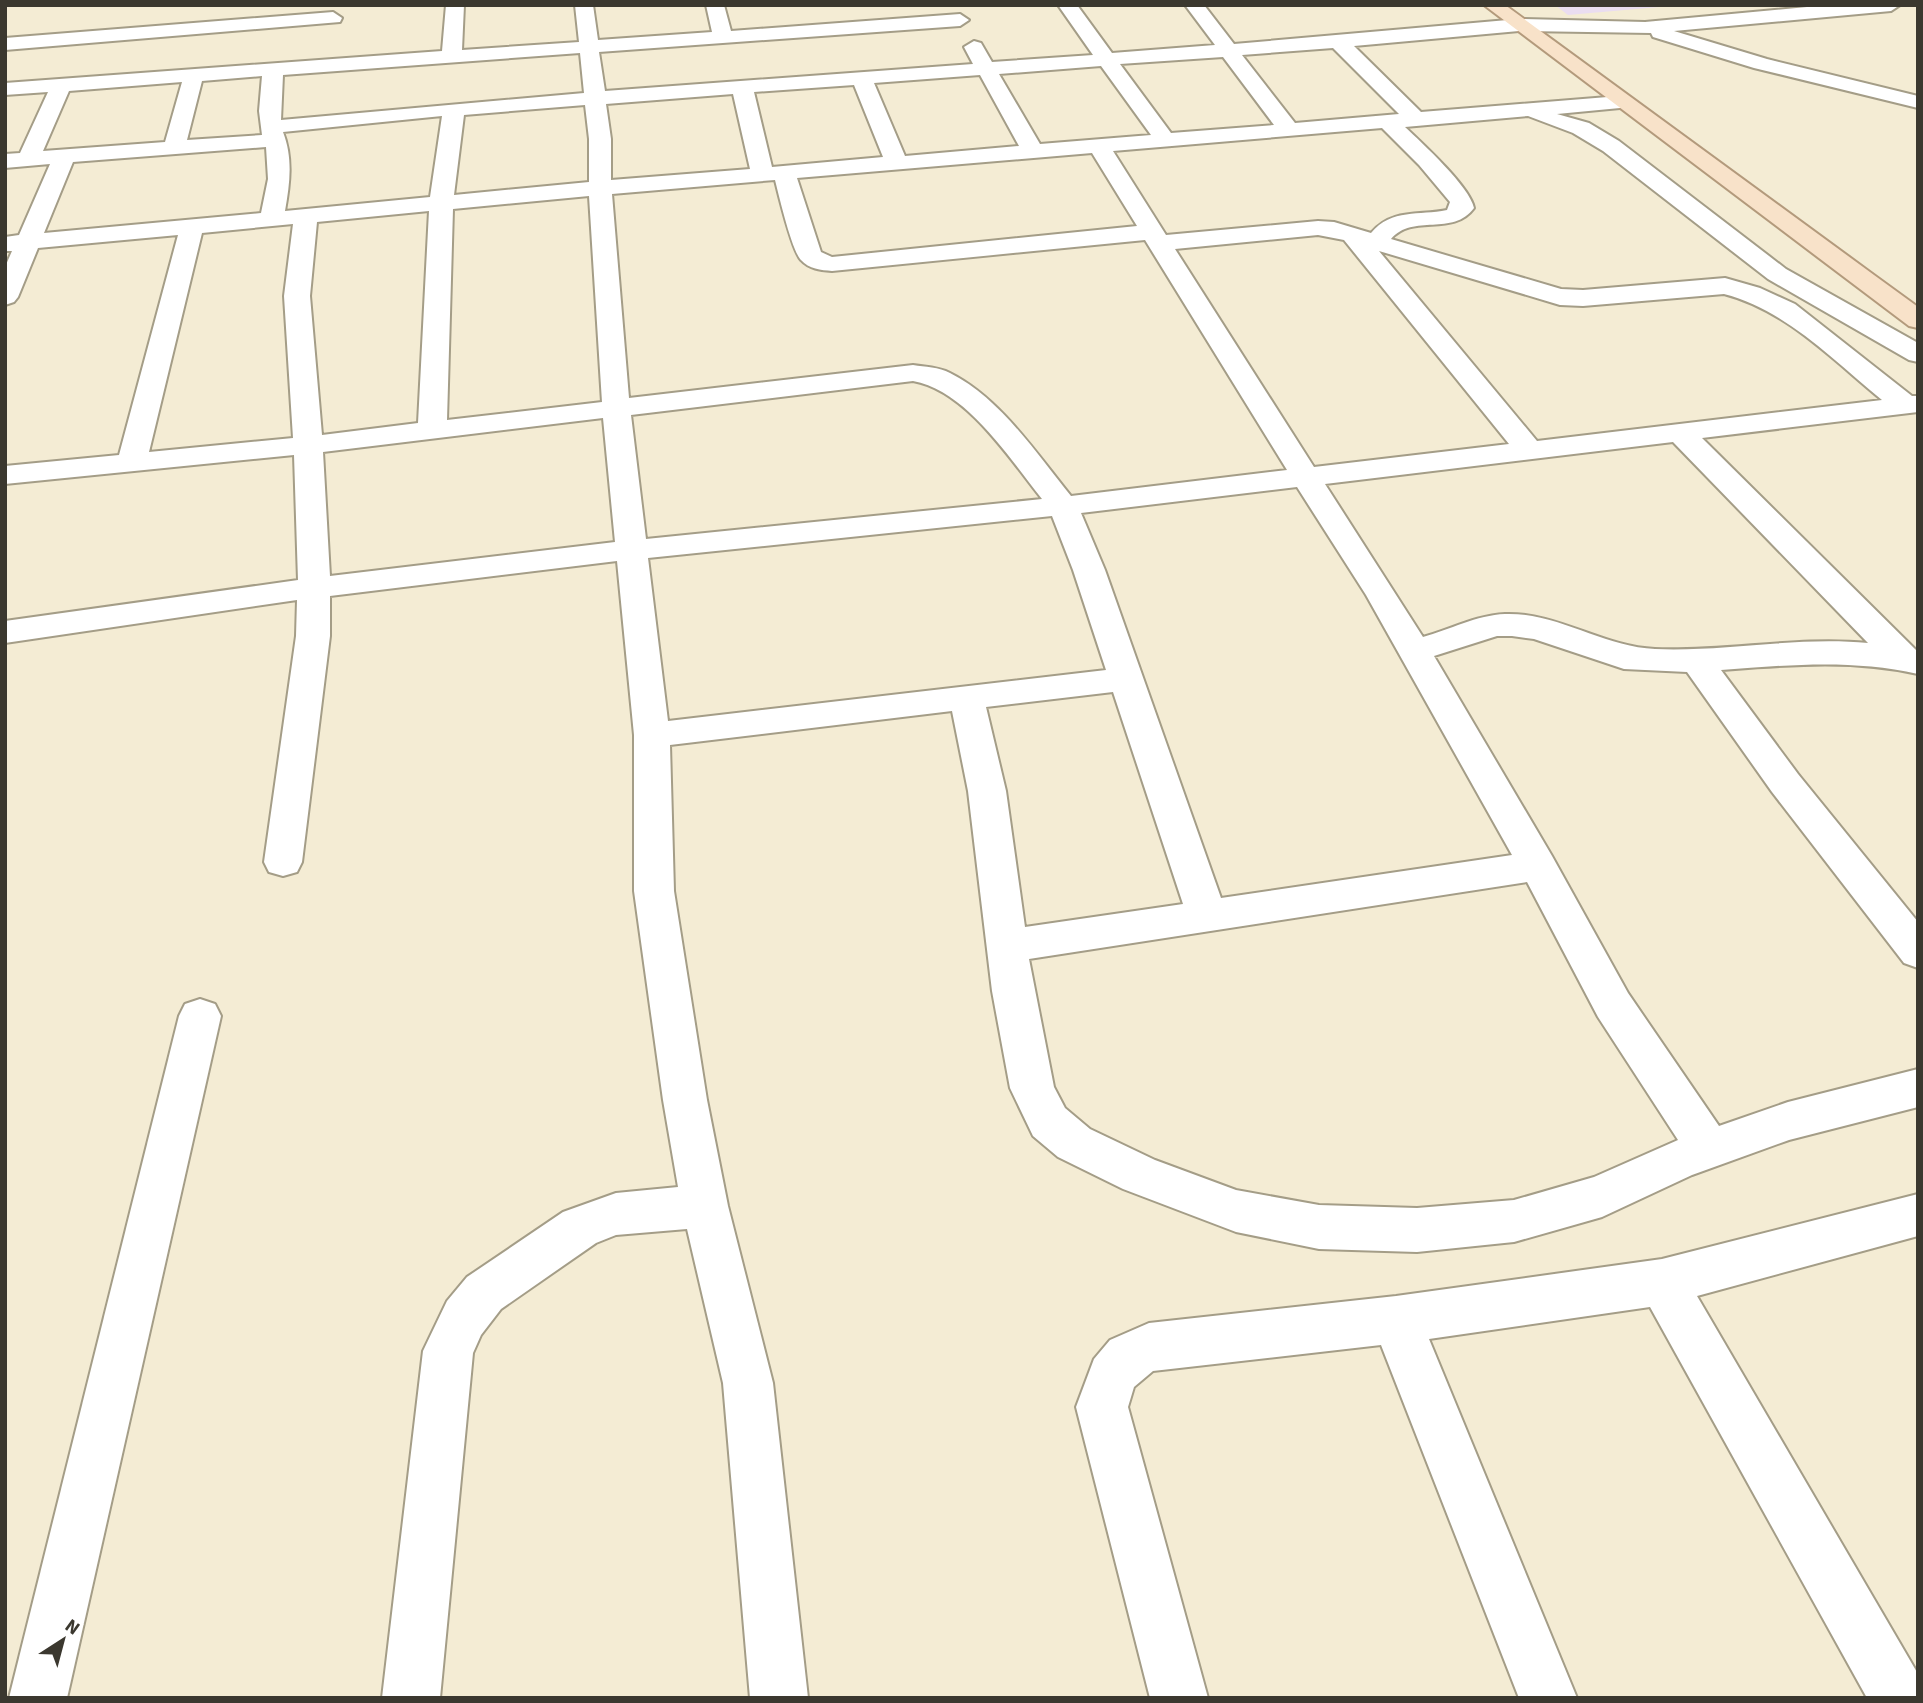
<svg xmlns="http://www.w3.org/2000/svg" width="1923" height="1703" font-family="'Source Sans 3',sans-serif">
  <rect width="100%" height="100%" fill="#f4ecd4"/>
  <!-- medical -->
  <path fill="#eaddf0" d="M1555,5H1682L1568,15Z"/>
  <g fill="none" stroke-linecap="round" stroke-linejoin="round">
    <defs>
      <g id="minor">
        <path d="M446,5H464L462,50L579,42L575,5H593L598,40L712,32L706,5H724L731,31L960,14L969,20L960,26L599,52L605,91L973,64L964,47L974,41L981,43L992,62L1093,55L1058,5H1077L1112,53L1215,45L1185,5H1204L1234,44L1519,19L1645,22L1828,5H1900L1891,11L1674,31L1767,59L1918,96V108L1754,68L1653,37L1651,33L1519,31L1354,46L1421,112L1620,96L1627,98L1630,102L1627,106L1620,108L1557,114L1589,123L1619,141L1786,269L1918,343V362L1909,360L1768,279L1603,151L1573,133L1528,116L1405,127C1422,143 1470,187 1474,208C1453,237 1413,213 1391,239L1561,289L1583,290L1725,278L1760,288L1795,304L1912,396H1918V412L1702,438L1918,652V674C1852,659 1788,665 1721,670L1798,774L1918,922V968L1904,963L1772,792L1687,672L1624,669L1534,639L1512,636H1497L1434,656L1552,856L1628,993L1719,1126L1788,1102L1918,1069V1107L1789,1140L1692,1175L1602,1217L1514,1242L1417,1252L1319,1249L1236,1232L1123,1189L1058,1157L1033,1136L1010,1088L992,991L968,791L952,711L670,745L674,891L707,1100L728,1206L773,1383L808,1698H750L723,1383L687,1229L616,1235L596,1243L501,1309L481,1335L473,1353L440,1698H382L423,1351L447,1301L467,1277L563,1212L616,1193L678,1187L663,1100L634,891V735L617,561L330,596V636L302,862L297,872L283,876L269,872L264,862L296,636L297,600L5,643V621L298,580L294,455L5,484V466L119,455L178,235L38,248L18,297L14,302L5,305V267L12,251H5V237L19,235L50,164L5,168V154L20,153L48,92L5,95V83L442,51ZM1333,48L1399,114L1295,123L1242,55ZM580,53L584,93L281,120L283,75ZM1223,57L1274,125L1171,133L1120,64ZM1101,66L1151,135L1040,144L999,74ZM980,75L1019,146L905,156L874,83ZM262,76L259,111L262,135L187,140L202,81ZM182,82L165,142L43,151L69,91ZM854,85L883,157L772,167L754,92ZM733,94L750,169L611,180V139L606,104ZM585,105L589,139V182L454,195L464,115ZM442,116L430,197L285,211C290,183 293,158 283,132ZM1382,128L1419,165L1450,202L1447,210C1419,216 1392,208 1371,233L1334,222L1318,221L1166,235L1113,151ZM266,147L268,179L261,213L44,233L73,162ZM1092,153L1137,226L832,257L821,252L797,178ZM775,180C779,196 792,251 801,260C809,269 821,270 832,271L1145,240L1287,470L1071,496C1036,453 1000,398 950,373C939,367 925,367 913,365L629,398L612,194ZM589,196L602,402L447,420L453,209ZM429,211L418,423L322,435L310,296L317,222ZM293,224L284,296L293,438L149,452L202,233ZM1318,235L1344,240L1509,444L1314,467L1175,249ZM1379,251L1560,305L1583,306L1724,294C1786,310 1833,360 1882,400L1537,441ZM913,381C966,390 1010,459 1042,499L646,539L631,415ZM603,418L615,542L330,576L323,452ZM1673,442L1868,643C1797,636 1726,652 1655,649C1603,647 1557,612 1505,614C1477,615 1449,630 1423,637L1325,484ZM1297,487L1366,595L1512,855L1221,898L1105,570L1081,513ZM1052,516L1073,570L1106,670L668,721L648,558ZM1113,692L1183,904L1025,927L1006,791L986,707ZM1527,882L1598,1017L1678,1140L1594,1177L1514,1200L1417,1208L1319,1205L1236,1190L1155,1160L1090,1129L1065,1108L1054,1087L1029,959Z"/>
        <path d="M333,12L342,18L340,22L5,50V38Z"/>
        <path d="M200,999L215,1004L221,1016L67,1698H9L179,1016L185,1004Z"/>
        <path d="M1918,1194V1236L1697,1296L1918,1674V1698H1867L1650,1307L1429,1339L1577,1698H1519L1381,1345L1153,1371L1134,1387L1128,1407L1208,1698H1150L1076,1407L1094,1359L1110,1340L1149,1323L1396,1296L1662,1259Z"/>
      </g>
      <path id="major" d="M1484,5H1505L1874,275L1918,307V328L1909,326Z"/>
    </defs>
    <!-- minor casing -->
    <use href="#minor" stroke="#a49d87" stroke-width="4"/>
    <!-- major casing -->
    <use href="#major" stroke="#b39a7c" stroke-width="4"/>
    <!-- minor -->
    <use href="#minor" fill="#fff" fill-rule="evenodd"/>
    <!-- major -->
    <use href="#major" fill="#f8e2c9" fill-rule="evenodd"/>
  </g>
  <!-- border -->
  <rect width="1923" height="1703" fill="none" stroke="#3b382f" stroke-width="14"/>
  <!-- north arrow -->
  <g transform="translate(63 1640) rotate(36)" stroke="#ffffff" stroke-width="5" paint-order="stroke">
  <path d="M0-5L12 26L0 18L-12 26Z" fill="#3b382f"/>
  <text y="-10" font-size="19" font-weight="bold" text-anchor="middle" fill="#3b382f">N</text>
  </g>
</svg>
